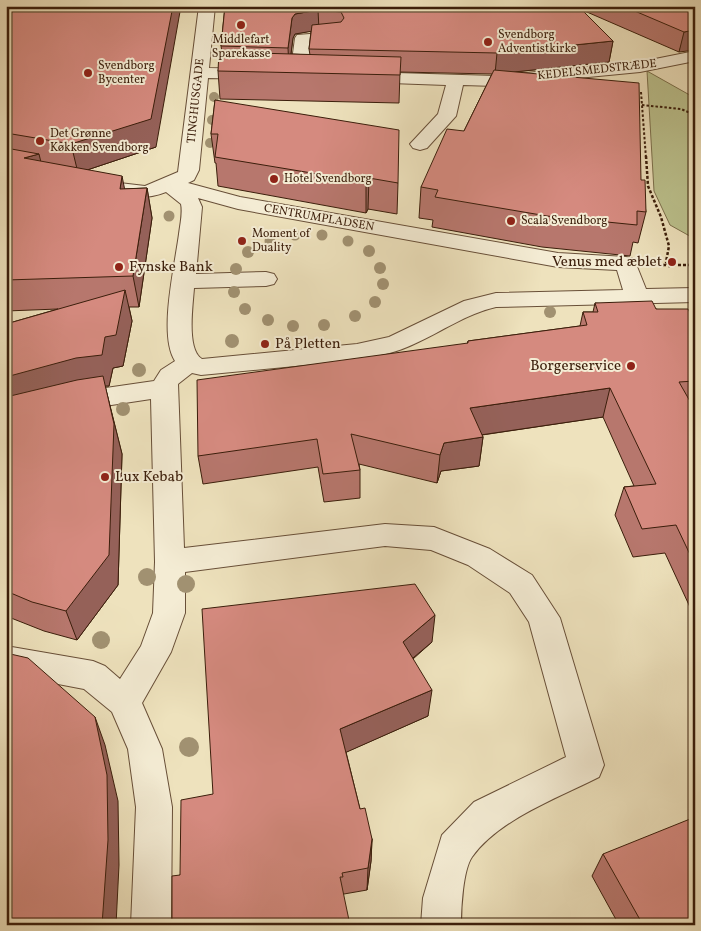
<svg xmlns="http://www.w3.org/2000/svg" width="701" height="931" font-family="Vollkorn,serif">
  <rect width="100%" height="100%" fill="#eee2bd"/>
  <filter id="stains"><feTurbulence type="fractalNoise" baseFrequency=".004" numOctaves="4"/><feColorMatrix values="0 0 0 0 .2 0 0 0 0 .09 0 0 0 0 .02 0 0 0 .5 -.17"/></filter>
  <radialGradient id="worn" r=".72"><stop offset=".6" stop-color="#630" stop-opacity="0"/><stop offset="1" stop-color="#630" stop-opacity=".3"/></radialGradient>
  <!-- green -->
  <path fill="#bcc28e" stroke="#7c704c" d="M647,71L695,98V239L670,225L654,191Z"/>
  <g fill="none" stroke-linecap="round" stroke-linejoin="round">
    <defs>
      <g id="minor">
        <path d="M199,6H215L209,68L255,69L261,70L264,74L261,78L255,79L208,78L199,170L194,180L188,183L240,197L558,253L626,257L634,259L646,289L695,288V302L496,307C466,314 441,332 414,344C396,353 376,356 357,360L201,375L192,373L178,384L184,548L385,524L434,527L490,549L532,575L560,618L604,765L599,777C558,798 499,819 472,857C463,870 461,908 461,925H421L423,898L442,835L474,802L566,757L529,622L510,593L468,565L431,550L385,546L185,572V613L171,652L142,703L162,749L172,807L171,925H131L136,807L128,749L112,712L84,689L6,674V646L93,661L105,666L120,679L141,646L153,613L155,562L151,399L85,409L6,429V411L85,391L154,381L161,370L175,361C158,335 175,265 179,234C180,225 183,213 181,204L166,192C146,200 125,198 104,192L101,188L104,184L111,182L145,186L178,172ZM198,198L238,209L558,267L617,270L623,290L496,293L464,301L389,337L357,344L202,359C186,350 193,304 194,288L266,286L274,284L277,279L274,274L266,272L196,274L202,207Z"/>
        <path d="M335,32L341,34L343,37L341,40L311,43L308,76L305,80L299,81L293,80L290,76L295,38L297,35Z"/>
        <path d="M695,51V61L640,72L495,86L463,85L456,116L427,148L420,150L413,148L410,144L438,114L446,85L363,82L357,81L354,77L357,73L363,72L495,76L640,62Z"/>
      </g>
    </defs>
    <!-- minor casing -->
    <use href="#minor" stroke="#684f38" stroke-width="2"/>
    <!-- path-far1 -->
    <g stroke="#3b1e0b" stroke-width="2" stroke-dasharray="2.5 2" stroke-linecap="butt">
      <path d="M641,92L646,158"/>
      <path d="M642,105L681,109L695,115"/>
    </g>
    <!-- path -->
    <g stroke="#3b1e0b" stroke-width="2.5" stroke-dasharray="3 2" stroke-linecap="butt">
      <path d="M646,156L648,186L661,217L669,246L666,262L670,267"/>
      <path d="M658,265H689"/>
    </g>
    <!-- minor -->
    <use href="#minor" fill="#f4ecd4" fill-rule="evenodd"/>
  </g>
  <!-- trees -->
  <g fill="#a19171">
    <circle cx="214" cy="97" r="5"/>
    <circle cx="212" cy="120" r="5"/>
    <circle cx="210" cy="143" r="5"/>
    <circle cx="169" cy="216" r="5.5"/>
    <circle cx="295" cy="235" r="5.5"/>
    <circle cx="322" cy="235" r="5.5"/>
    <circle cx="270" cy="241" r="5.5"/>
    <circle cx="348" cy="241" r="5.5"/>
    <circle cx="369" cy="251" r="6"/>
    <circle cx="248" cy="252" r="6"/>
    <circle cx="380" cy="268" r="6"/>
    <circle cx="236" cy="269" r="6"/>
    <circle cx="383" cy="284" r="6"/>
    <circle cx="234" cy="292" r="6"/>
    <circle cx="375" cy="302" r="6"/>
    <circle cx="245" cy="309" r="6"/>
    <circle cx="550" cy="312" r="6"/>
    <circle cx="355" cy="316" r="6"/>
    <circle cx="268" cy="320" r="6"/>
    <circle cx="324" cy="325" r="6"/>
    <circle cx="293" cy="326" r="6"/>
    <circle cx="232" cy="341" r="7"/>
    <circle cx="139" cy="370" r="7"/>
    <circle cx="123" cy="409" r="7"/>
    <circle cx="147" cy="577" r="9"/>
    <circle cx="186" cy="584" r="9"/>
    <circle cx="101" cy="640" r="9"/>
    <circle cx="189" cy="747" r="10"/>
  </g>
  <!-- wall -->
  <g fill="#b7776d" stroke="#3b1e0b" fill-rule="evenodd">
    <path d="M6,6L156,147L87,170L125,189L147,188L152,218L139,307H129L132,321L123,366L113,368L109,386H105L122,454L118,585L77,640L44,631L6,616V324L58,309L6,311Z"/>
    <path d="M225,6H695L679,52L580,9L613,41L609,62L514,72L641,180L646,212L638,243L633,242L630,256L542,247L432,227L433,220L419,218L421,187L464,131L492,74L400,72L399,103L220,99L218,71L222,52L221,46ZM311,31L309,49L310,55L291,54L293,38L295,34Z"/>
    <path d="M215,100L398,183L397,214L368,209L366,213L218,186L216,163H215L211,134Z"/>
    <path d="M595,303L656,309L695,320V403L693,407L695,410V618L665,553L633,557L615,515L624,487L634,486L603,417L482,435L483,437L479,466L441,471L437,483L359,464L360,470V498L324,502L318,467L203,484L198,456L467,344L468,341L580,326L583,312H593Z"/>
    <path d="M432,642L413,659L428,716L346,752L360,809L372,839L371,861L367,890L344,894L180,875L213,794Z"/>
    <path d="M603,854L695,925H619L592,876Z"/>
  </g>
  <!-- shaded-wall -->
  <g fill="#956159" stroke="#3b1e0b">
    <path d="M173,6H181L156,147L78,173L71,144Z"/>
    <path d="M318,10L319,30L295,34L293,38L289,68L288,48L292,18L295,14Z"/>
    <path d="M695,30V50L679,52L684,32Z"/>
    <path d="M613,41L609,62L495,74L497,53Z"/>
    <path d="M39,154L46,183L24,158Z"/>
    <path d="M122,176L128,206L120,189Z"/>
    <path d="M369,178L368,209L366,213V182Z"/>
    <path d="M147,188L152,218L139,307L133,276Z"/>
    <path d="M125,290L132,321L123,366L113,368L109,386H105L122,454L118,585L77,640L66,611L6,410V377L105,337Z"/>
    <path d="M610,388L603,417L467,437L470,408Z"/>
    <path d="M483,437L479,466L441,471L437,483L440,455L444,443Z"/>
    <path d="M435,615L432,642L401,668L403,642Z"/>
    <path d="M432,690L428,716L340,755V729Z"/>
    <path d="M95,717L105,745L118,801L119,865L116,925H102Z"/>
    <path d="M372,839L371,861L367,890L368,868Z"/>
  </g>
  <!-- building -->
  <g fill="#d58a7f" stroke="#3b1e0b">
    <path d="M6,6H173L151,119L71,144L6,133Z"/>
    <path d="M225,6H578L613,41L497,53L309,49L312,25L341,22L344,18L341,12L318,10L295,14L292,18L288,48L221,46Z"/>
    <path d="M623,6H695V30L684,32Z"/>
    <path d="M219,52L401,57L400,75L218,71Z"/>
    <path d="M494,70L639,83L641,180H645L646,212L637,211V225L547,216L435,197L438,190L421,187L447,129L464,131Z"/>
    <path d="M215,100L399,130L398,183L369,178L366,182L215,157L218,134H211Z"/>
    <path d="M6,148L39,154L24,158L122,176L120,189L147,188L133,276L6,280Z"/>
    <path d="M125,290L116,335L105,337L102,355L76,358L6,377V324Z"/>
    <path d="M652,301L656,309H688L694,320H695V381L679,382L695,410V565L676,525L642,529L624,487L656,484L610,388L470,408L483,437L444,443L440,455L351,434L360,470L323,474L317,439L198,456L197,380L468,343V341L587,325L583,312H598L595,303Z"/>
    <path d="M103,376L114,424L109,555L66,611L32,602L6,591V397L77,380Z"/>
    <path d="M415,584L435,615L403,642L432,690L340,729L360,809L365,808L372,839L368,868L342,873L343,877H340L350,925H172V876L180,875L181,800L213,794L202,609Z"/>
    <path d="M6,653L28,658L95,717L107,775L108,840L102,925H6Z"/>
    <path d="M695,817V925H643L603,854Z"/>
  </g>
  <!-- markers -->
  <g fill="#8f2418" stroke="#f4ecd4" stroke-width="2">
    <circle cx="241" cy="25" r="5"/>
    <circle cx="488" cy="42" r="5"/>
    <circle cx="88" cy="73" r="5"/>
    <circle cx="40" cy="141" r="5"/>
    <circle cx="274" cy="179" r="5"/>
    <circle cx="511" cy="221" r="5"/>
    <circle cx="242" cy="241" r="5"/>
    <circle cx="672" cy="262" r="5"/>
    <circle cx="119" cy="267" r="5"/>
    <circle cx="265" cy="344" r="5"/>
    <circle cx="631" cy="366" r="5"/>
    <circle cx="105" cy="477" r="5"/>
  </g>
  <g text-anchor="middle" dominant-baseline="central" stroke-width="4" stroke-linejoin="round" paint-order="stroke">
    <!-- far-poi labels -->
    <g font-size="12" fill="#3b1e0b" stroke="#f4ecd4" text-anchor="start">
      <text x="498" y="35">Svendborg<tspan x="498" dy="14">Adventistkirke</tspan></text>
      <text x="241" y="40" text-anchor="middle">Middlefart<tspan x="241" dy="14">Sparekasse</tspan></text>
      <text x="98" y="66">Svendborg<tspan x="98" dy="14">Bycenter</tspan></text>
      <text x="50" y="134">Det Grønne<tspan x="50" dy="14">Køkken Svendborg</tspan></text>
      <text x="284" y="179">Hotel Svendborg</text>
      <text x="521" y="221">Scala Svendborg</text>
      <text x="252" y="234">Moment of<tspan x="252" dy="14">Duality</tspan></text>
    </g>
    <!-- far-street labels -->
    <g font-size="12" fill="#3b1e0b" stroke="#f4ecd4">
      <text transform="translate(597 70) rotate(-6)">KEDELSMEDSTRÆDE</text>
      <text transform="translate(196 101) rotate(-84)">TINGHUSGADE</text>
      <text transform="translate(319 218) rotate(10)">CENTRUMPLADSEN</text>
    </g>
    <!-- poi labels -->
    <g font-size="15" fill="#3b1e0b" stroke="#f4ecd4" text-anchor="start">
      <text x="662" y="262" text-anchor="end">Venus med æblet</text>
      <text x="129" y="267">Fynske Bank</text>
      <text x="275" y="344">På Pletten</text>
      <text x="621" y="366" text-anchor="end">Borgerservice</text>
      <text x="115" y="477">Lux Kebab</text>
    </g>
  </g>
  <!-- margin -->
  <rect width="701" height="931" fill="none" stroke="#eee2bd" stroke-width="25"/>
  <rect x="8" y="8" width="686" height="916" fill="none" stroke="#3b1e0b" stroke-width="2.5"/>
  <rect x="12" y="12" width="676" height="906" fill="none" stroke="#3b1e0b"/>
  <rect width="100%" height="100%" filter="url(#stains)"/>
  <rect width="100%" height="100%" fill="url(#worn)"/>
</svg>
